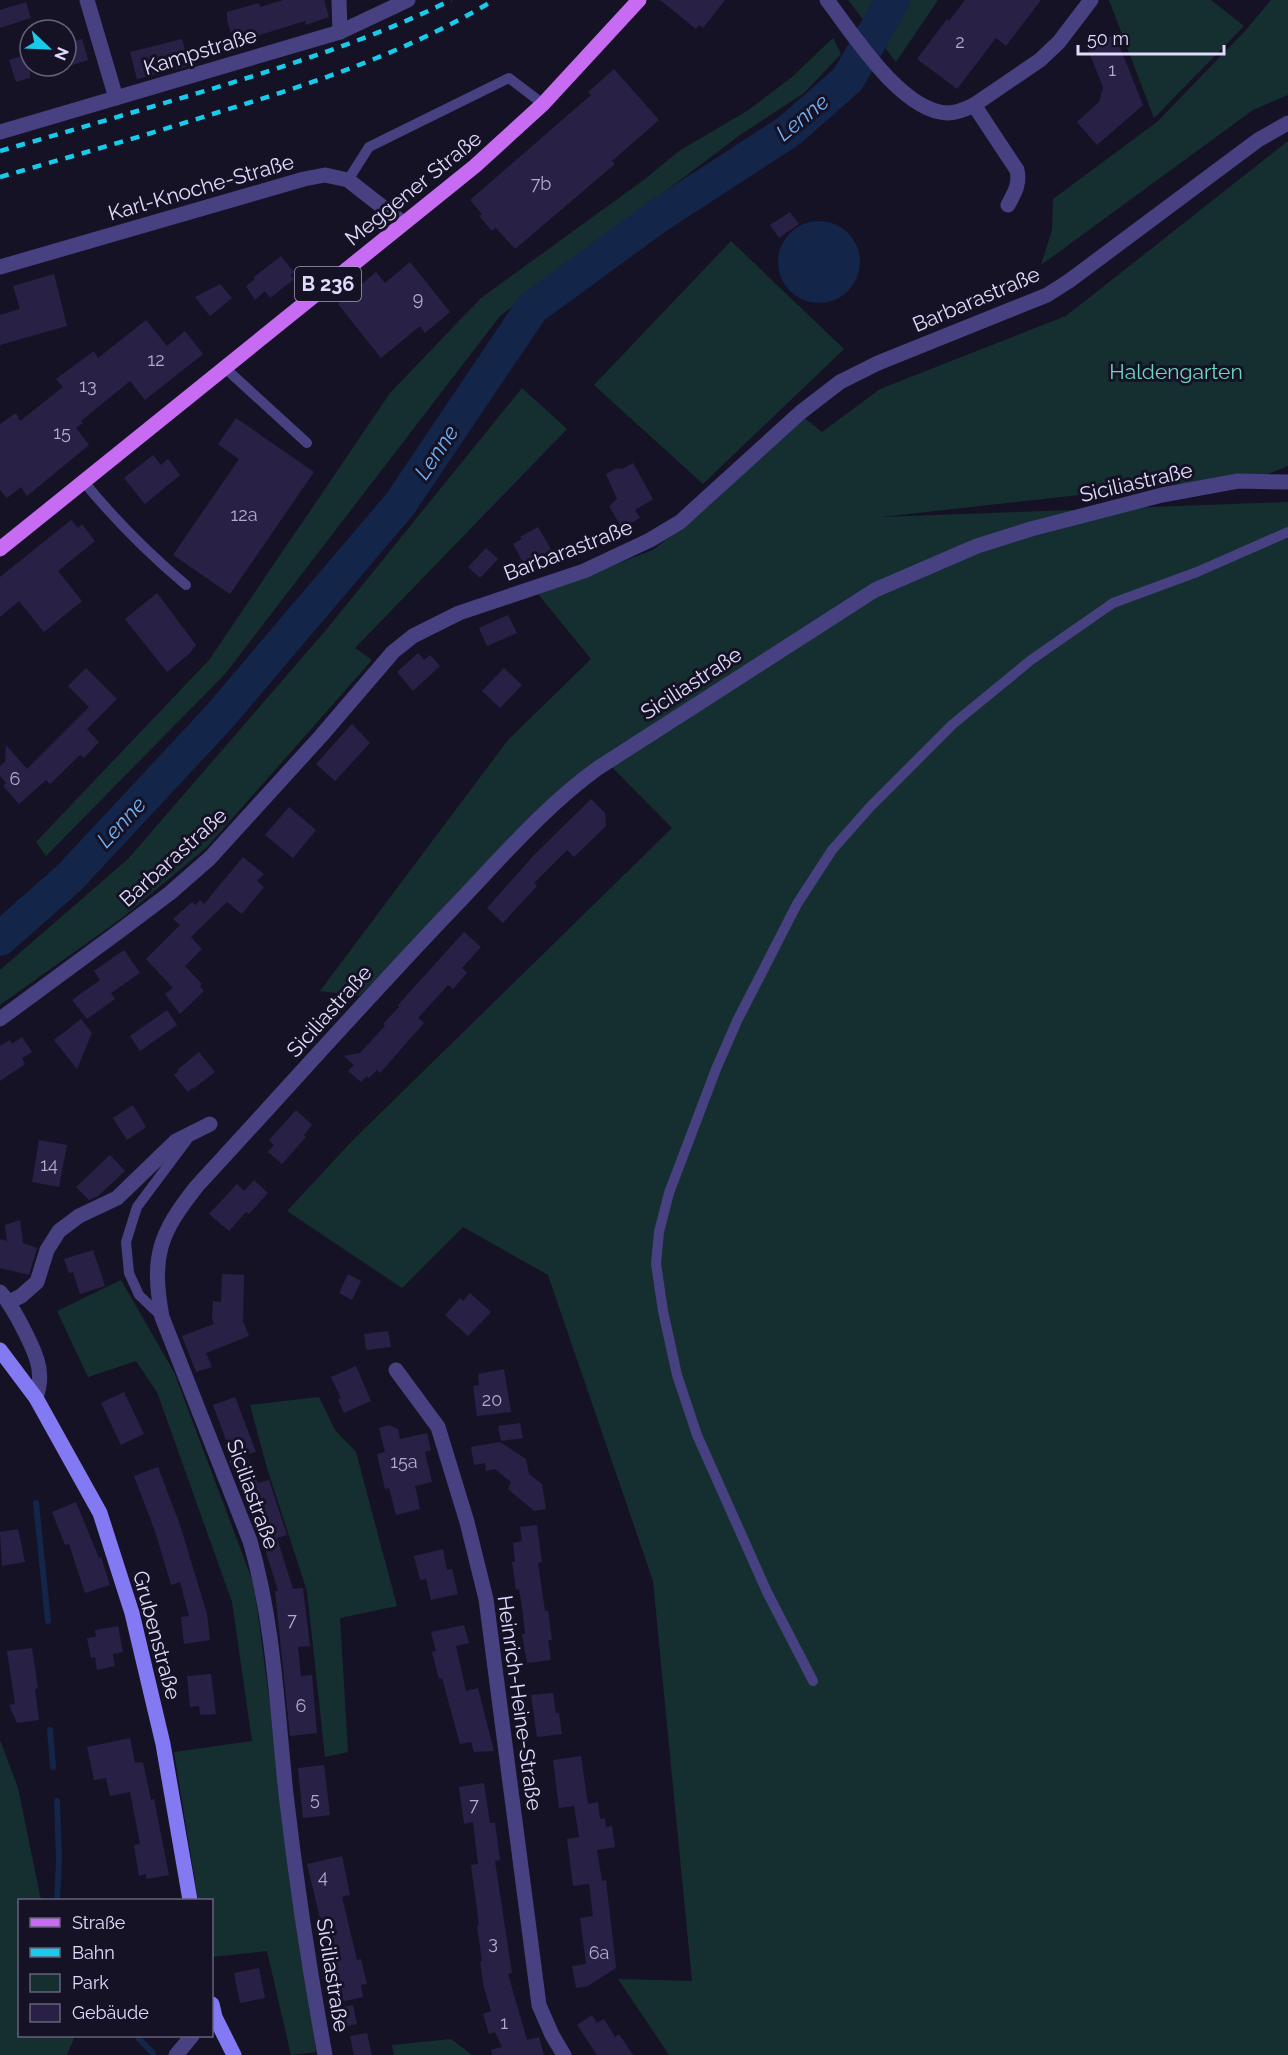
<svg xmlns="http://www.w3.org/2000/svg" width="1288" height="2055" font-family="Raleway,sans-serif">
  <rect width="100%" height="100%" fill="#161226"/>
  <!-- green -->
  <g fill="#152f30">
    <path d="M848,0H938L896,62Z"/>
    <path d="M1109,0H1211L1244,26L1154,118Z"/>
    <path d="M1271,0H1288V95L1253,110L1041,265L1052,230L1053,199L1157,122L1245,31Z"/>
    <path d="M833,38L841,54L804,93L740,135L500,316L225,674L46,856L36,842L209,660L390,393L481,298L645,179L679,151L747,111L792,77Z"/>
    <path d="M1288,141V466L1268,474L881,517L1288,502V2055H669L618,1979L692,1981L653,1581L548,1275L463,1227L402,1288L287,1211L353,1140L672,828L602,757L359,996L320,991L508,740L591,659L538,594L653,550L708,507L802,416L822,432L880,389L1066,316Z"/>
    <path d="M731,241L844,349L703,484L594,385Z"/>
    <path d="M522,388L567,429L355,648L372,660L207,847L122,918L0,1005V970L128,859L326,630Z"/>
    <path d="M121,1280L174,1372L254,1585L316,2052L291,2055L267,1951L212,1957V1900H198L174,1752L252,1741L232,1602L157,1392L136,1361L88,1377L57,1311Z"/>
    <path d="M319,1397L335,1430L356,1452L397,1606L340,1618L348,1752L325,1757L307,1591L267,1468L250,1405Z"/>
    <path d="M0,1740L18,1788L41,1900H20V2036H75L67,2055H0Z"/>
    <path d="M451,2039L472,2055H394L392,2045Z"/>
  </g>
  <!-- water -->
  <circle fill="#132549" cx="819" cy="262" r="41"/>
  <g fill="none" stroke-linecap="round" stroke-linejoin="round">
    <!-- stream -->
    <g stroke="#132549" stroke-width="6">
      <path d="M36,1503L48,1621"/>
      <path d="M50,1730L53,1767"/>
      <path d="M57,1801L59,1860L57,1900"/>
      <path d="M138,2036L139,2039L153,2053"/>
    </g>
    <!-- river -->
    <path stroke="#132549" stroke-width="34" d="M0,939L70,877L219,717L400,504L532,308L658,216L789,131L848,79L893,0"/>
  </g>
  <!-- building -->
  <g fill="#292045">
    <path d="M283,0H324L329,17L306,25L305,21L234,43L227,20V12L259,3L260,7Z"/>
    <path d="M660,0H725L703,28L699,25L696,29Z"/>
    <path d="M965,0H1041L1006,46L996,38L957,89L917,59L947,19L949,21Z"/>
    <path d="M26,2L31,18L0,28V10Z"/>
    <path d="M1115,35L1143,105L1097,145L1077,122L1099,102L1103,87L1087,47Z"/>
    <path d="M82,39L88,60L66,67V44Z"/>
    <path d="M182,39L189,66L137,79L130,52Z"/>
    <path d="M30,54V78L16,82L9,60Z"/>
    <path d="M614,69L659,120L612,161L615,164L515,249L496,228L492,231L479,216L482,214L470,200L591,95L588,92Z"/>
    <path d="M790,212L799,224L779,238L770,225Z"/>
    <path d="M281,256L294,272L290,275L294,279L270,298L265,291L255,300L246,286L255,279L254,277Z"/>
    <path d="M410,262L450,312L425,333L420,326L381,358L338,304L376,272L385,283Z"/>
    <path d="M54,274L67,326L0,345V315L20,309L13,286Z"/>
    <path d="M220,284L232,298L210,316L195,297Z"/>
    <path d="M146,320L167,346L185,331L203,354L145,400L130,381L81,421L83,423L76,428L89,445L27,496L21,487L7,498L0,490V424L16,413L20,421L63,387L56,379L94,351L98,358Z"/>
    <path d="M236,418L314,472L230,594L173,555L239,459L218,444Z"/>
    <path d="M153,455L161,465L168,459L180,475L145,504L124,478Z"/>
    <path d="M633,463L653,499L635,510L640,518L622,528L609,506L617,499L606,474L617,468L622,469Z"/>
    <path d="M71,520L78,528L82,524L95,541L58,571L82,601L44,632L19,601L0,617V577Z"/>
    <path d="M538,527L552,551L525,566L513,544L522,539L520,537Z"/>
    <path d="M486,548L498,559L480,578L468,567Z"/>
    <path d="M157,593L196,645L189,654L167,672L125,619Z"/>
    <path d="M508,615L517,633L487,646L479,628Z"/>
    <path d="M418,653L424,660L430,655L440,666L413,691L397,672Z"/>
    <path d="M86,668L117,699L87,729L99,742L84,758L80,755L50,784L46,780L19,804L3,786L6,783L0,776V766L5,762L6,745L27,769L89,707L68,686Z"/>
    <path d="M504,668L522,685L500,708L482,691Z"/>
    <path d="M352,724L370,743L335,781L316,764Z"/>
    <path d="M591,799L605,813L606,826L574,857L567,850L534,883L537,886L503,923L487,908L534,855Z"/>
    <path d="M289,807L316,830L293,858L265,835Z"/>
    <path d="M243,857L264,874L257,881L264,887L242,914L227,902L191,937L202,949L185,966L202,984L200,986L204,991L180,1014L165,994L173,988L146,959L180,925L173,919L192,902L195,905L200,900L204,904Z"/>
    <path d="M464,932L481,947L462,968L467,973L453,989L448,985L418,1018L424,1023L380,1073L377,1070L369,1078L367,1076L361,1082L348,1071L354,1065L344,1056L360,1053L385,1026L383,1024L399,1007L398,1005Z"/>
    <path d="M124,950L140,973L111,993L115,999L87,1019L72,1000L100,980L94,971Z"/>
    <path d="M167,1010L177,1025L140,1051L130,1036Z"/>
    <path d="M81,1019L92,1033L77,1069L54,1040Z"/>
    <path d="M22,1037L32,1052L22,1058L25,1064L0,1081V1046L10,1040L12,1044Z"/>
    <path d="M199,1052L215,1072L193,1089L192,1088L188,1092L174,1075L179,1071L177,1070Z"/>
    <path d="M133,1105L146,1127L127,1140L113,1118Z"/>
    <path d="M296,1110L312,1125L304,1135L306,1137L282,1164L268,1152L274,1145L269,1140Z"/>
    <path d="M39,1140L67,1145L59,1187L32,1182Z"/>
    <path d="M110,1155L125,1171L98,1196L89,1200L76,1187Z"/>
    <path d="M254,1180L268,1193L249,1214L246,1212L229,1231L209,1214L237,1184L244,1191Z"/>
    <path d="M20,1220L23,1243L37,1248L29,1275L0,1268V1239L7,1241L5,1225Z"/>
    <path d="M93,1250L105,1286L80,1294L73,1272L69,1273L64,1259Z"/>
    <path d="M222,1274L244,1275L243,1321L249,1336L206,1353L212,1367L196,1372L182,1336L214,1324L212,1319L213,1301L221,1302Z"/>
    <path d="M348,1274L361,1281L352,1300L339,1293Z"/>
    <path d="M470,1293L491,1312L468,1336L445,1315L460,1298L463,1301Z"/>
    <path d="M388,1331L391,1347L366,1350L364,1334Z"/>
    <path d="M356,1366L371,1401L344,1413L338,1400L341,1398L331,1377Z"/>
    <path d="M504,1369L511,1412L477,1416L473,1386L479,1385L478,1374Z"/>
    <path d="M124,1392L144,1434L121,1445L101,1403Z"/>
    <path d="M235,1397L256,1452L246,1455L258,1483L269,1480L287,1535L277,1538L293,1589L303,1588L310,1646L298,1647L301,1676L312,1675L317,1733L290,1736L275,1591H278L246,1488L242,1489L229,1461L233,1459L213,1405Z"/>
    <path d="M520,1423L523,1438L501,1441L498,1426Z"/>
    <path d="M389,1425L398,1429L400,1439L427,1433L431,1450L425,1452L432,1482L415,1486L420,1509L396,1515L389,1488L385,1489L377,1454L385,1452L379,1428Z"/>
    <path d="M500,1442L526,1459L529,1474L542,1484L546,1509L534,1511L508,1489L511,1482L495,1469L486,1471L485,1463L474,1465L471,1447Z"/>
    <path d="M158,1467L180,1525L207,1614L210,1640L184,1644L181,1617L189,1616L180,1582L171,1585L155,1531L134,1476Z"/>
    <path d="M76,1502L99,1558L101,1557L110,1585L85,1593L69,1544L65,1545L52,1512Z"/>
    <path d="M537,1525L542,1562L538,1563L545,1611H548L552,1640H548L551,1660L527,1663L522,1634H525L523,1614L519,1589L516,1590L512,1562H515L513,1543L522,1541L520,1527Z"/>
    <path d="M18,1529L25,1562L2,1566L0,1532Z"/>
    <path d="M443,1549L447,1570L452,1569L458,1594L431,1600L426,1579L420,1580L414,1556Z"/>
    <path d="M464,1625L469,1643L456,1646L466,1691L478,1688L494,1751L474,1752L471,1742L460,1744L442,1678L439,1679L432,1652L436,1651L431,1632Z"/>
    <path d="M118,1626L123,1652L113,1654L115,1666L97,1670L95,1657L91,1658L87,1638L96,1637L95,1630Z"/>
    <path d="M32,1648L38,1688L35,1689L39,1720L17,1723L9,1705L15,1704L7,1651Z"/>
    <path d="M211,1674L216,1714L200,1715L199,1706L190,1707L187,1676Z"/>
    <path d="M553,1693L556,1713H559L562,1734L537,1737L531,1695Z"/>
    <path d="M130,1738L135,1763L143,1762L151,1800L154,1799L169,1875L146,1879V1874L139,1876L134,1845L140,1844L130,1792L110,1796L106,1778L94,1780L87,1747Z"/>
    <path d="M581,1756L588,1804L598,1802L600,1819L605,1818L606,1827L612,1826L615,1847L597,1850L602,1881L606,1880L616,1968L588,1986L576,1988L572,1966L586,1964L580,1918L593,1916L589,1884L573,1886L567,1839L579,1837L574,1806L559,1808L553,1760Z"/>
    <path d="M324,1765L330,1815L303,1818L298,1768Z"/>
    <path d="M484,1783L490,1823H495L500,1860L495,1861L512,1973L508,1974L527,2040L539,2037L544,2055H492L491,2050L502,2047L495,2032L489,2034L483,2014L491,2011L484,1988L480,1962L482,1961L477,1926L479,1925L471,1865L478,1864L473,1822L464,1824L459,1787Z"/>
    <path d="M342,1856L350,1895L342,1897L357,1960L361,1959L367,1984L361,1985L363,1997L340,2002L307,1864Z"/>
    <path d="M259,1968L265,1998L240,2003L234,1973Z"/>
    <path d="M353,2005L357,2024L342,2027L337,2008Z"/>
    <path d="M592,2015L597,2023L604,2019L615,2037L619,2034L633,2055H597L577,2025Z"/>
    <path d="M367,2033L372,2055H354L350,2036Z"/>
  </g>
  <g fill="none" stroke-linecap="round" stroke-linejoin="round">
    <!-- service -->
    <g stroke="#474181" stroke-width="10">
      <path d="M348,180L369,147L509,78L543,104"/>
      <path d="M225,368L307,443"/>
      <path d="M84,482C115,520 149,554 186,585"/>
      <path d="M162,1317L139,1295L129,1273L126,1242L137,1207L190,1136"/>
      <path d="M813,1681L767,1592L697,1435L677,1375L663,1311L656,1264L659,1232L669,1193L716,1069L737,1021L797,904L832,850L870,807L953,724L1031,660L1113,603L1197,572L1288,532"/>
    </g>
    <!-- minor -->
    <g stroke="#474181" stroke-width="15">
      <path d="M87,0L116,98"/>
      <path d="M339,0L340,32"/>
      <path d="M827,0C853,34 901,111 947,113C957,113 966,109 974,105L1040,60L1059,42L1091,0"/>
      <path d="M974,105L1017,170C1020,184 1015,192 1008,205"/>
      <path d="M0,132L340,32L408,0"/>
      <path d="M0,267L304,179L325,175L348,180L403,223"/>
      <path d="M0,1019L121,930L170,893L210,858L321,736L393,652L413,636L459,613L584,571L650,540L680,522L801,412L840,382L878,363L1047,295L1069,281L1258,140L1288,123"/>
      <path d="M0,1292C12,1304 32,1344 37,1360C41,1372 40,1386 36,1398"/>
      <path d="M9,1302L21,1296L37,1282L47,1250L59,1231L79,1216L117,1198L176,1141L210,1124"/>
      <path d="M396,1370L438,1427L467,1522L486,1599L539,2005L552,2035L564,2055"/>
      <path d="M176,2055L192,2036"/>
      <path d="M325,2055C309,1968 296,1881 286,1794C277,1709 274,1623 250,1541L162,1317C151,1256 159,1234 197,1186C283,1093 367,998 454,907C500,859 544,807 598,768L875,590L977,546L1031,529L1162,495L1238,481L1288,482"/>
    </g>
    <!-- secondary -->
    <g stroke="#837af3" stroke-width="15">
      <path d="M0,1350L36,1398L100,1513L132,1613L163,1744L190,1900"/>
      <path d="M212,2004L215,2017L234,2055"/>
    </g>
    <!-- primary -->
    <path stroke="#c66bf2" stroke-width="15" d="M0,549L475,166L543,104L639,0"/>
    <!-- rail -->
    <g stroke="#18cbea" stroke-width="4.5" stroke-dasharray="9 8" stroke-linecap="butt">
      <path d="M0,151C76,129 152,107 228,84C304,60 379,36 451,0"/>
      <path d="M0,177C73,156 147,135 219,112C314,83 408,52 494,0"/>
    </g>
  </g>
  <g text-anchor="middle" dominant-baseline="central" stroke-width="6" stroke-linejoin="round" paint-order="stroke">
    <!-- number labels -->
    <g font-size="18" fill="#b2acce">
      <text x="960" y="41">2</text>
      <text x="1112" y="69">1</text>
      <text x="541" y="183">7b</text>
      <text x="418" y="298">9</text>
      <text x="156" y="359">12</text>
      <text x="88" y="385">13</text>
      <text x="62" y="432">15</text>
      <text x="244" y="514">12a</text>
      <text x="15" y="778">6</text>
      <text x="49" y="1164">14</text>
      <text x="492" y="1399">20</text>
      <text x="404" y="1461">15a</text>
      <text x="292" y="1619">7</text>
      <text x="301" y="1705">6</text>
      <text x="315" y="1798">5</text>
      <text x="474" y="1804">7</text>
      <text x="323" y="1876">4</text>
      <text x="493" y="1942">3</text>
      <text x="599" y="1952">6a</text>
      <text x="504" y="2022">1</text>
    </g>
    <!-- shield labels -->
    <rect fill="#161226" stroke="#a39ebc" stroke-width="1.5" x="295" y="267" width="66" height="34" rx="4.5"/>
    <g font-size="20" font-weight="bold" fill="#e0dafc">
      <text x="328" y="284">B 236</text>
    </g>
    <!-- street labels -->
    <g font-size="21" fill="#e0dafc" stroke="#161226">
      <text transform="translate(200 51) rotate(-17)">Kampstraße</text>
      <text transform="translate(201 187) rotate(-16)">Karl-Knoche-Straße</text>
      <text transform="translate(413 188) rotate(-39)">Meggener Straße</text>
      <text transform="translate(976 299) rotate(-23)">Barbarastraße</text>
      <text transform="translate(1136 482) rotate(-13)">Siciliastraße</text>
      <text transform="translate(568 550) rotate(-21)">Barbarastraße</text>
      <text transform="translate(691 683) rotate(-33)">Siciliastraße</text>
      <text transform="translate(173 857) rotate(-42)">Barbarastraße</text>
      <text transform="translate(329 1011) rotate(-48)">Siciliastraße</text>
      <text transform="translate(253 1494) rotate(70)">Siciliastraße</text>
      <text transform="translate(157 1635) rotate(75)">Grubenstraße</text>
      <text transform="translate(520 1703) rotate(82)">Heinrich-Heine-Straße</text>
      <text transform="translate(333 1975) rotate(81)">Siciliastraße</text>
    </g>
    <!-- park labels -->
    <g font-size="21" fill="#6cd6c1" stroke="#161226">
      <text x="1176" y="371">Haldengarten</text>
    </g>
    <!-- water labels -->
    <g font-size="22" font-style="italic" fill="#72b0f2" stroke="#161226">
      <text transform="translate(802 117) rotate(-39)">Lenne</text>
      <text transform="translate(436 452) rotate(-56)">Lenne</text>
      <text transform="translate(121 822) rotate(-47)">Lenne</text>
    </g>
  </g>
  <!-- legend -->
  <rect x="18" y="1899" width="195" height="138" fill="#161226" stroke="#67627c" stroke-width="1.5"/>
  <rect x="30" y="1918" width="30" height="9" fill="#c66bf2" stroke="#67627c" stroke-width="1.5"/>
  <text x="72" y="1929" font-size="18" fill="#e0dafc">Straße</text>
  <rect x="30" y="1948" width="30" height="9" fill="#18cbea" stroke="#67627c" stroke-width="1.5"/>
  <text x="72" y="1959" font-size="18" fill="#e0dafc">Bahn</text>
  <rect x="30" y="1974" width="30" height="18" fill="#152f30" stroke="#67627c" stroke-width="1.5"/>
  <text x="72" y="1989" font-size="18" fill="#e0dafc">Park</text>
  <rect x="30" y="2004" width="30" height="18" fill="#292045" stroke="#67627c" stroke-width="1.5"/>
  <text x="72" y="2019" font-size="18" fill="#e0dafc">Gebäude</text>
  <!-- north arrow -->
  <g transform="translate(48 48) rotate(113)"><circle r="28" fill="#161226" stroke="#67627c" stroke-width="1.5"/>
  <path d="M0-4.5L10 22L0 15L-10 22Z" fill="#18cbea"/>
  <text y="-9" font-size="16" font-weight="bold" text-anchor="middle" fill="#e0dafc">N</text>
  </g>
  <!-- scale -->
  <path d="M1078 45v9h146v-9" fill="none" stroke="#e0dafc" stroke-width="3"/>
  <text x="1087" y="45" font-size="18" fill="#e0dafc" stroke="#161226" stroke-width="4.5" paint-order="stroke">50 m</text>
</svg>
